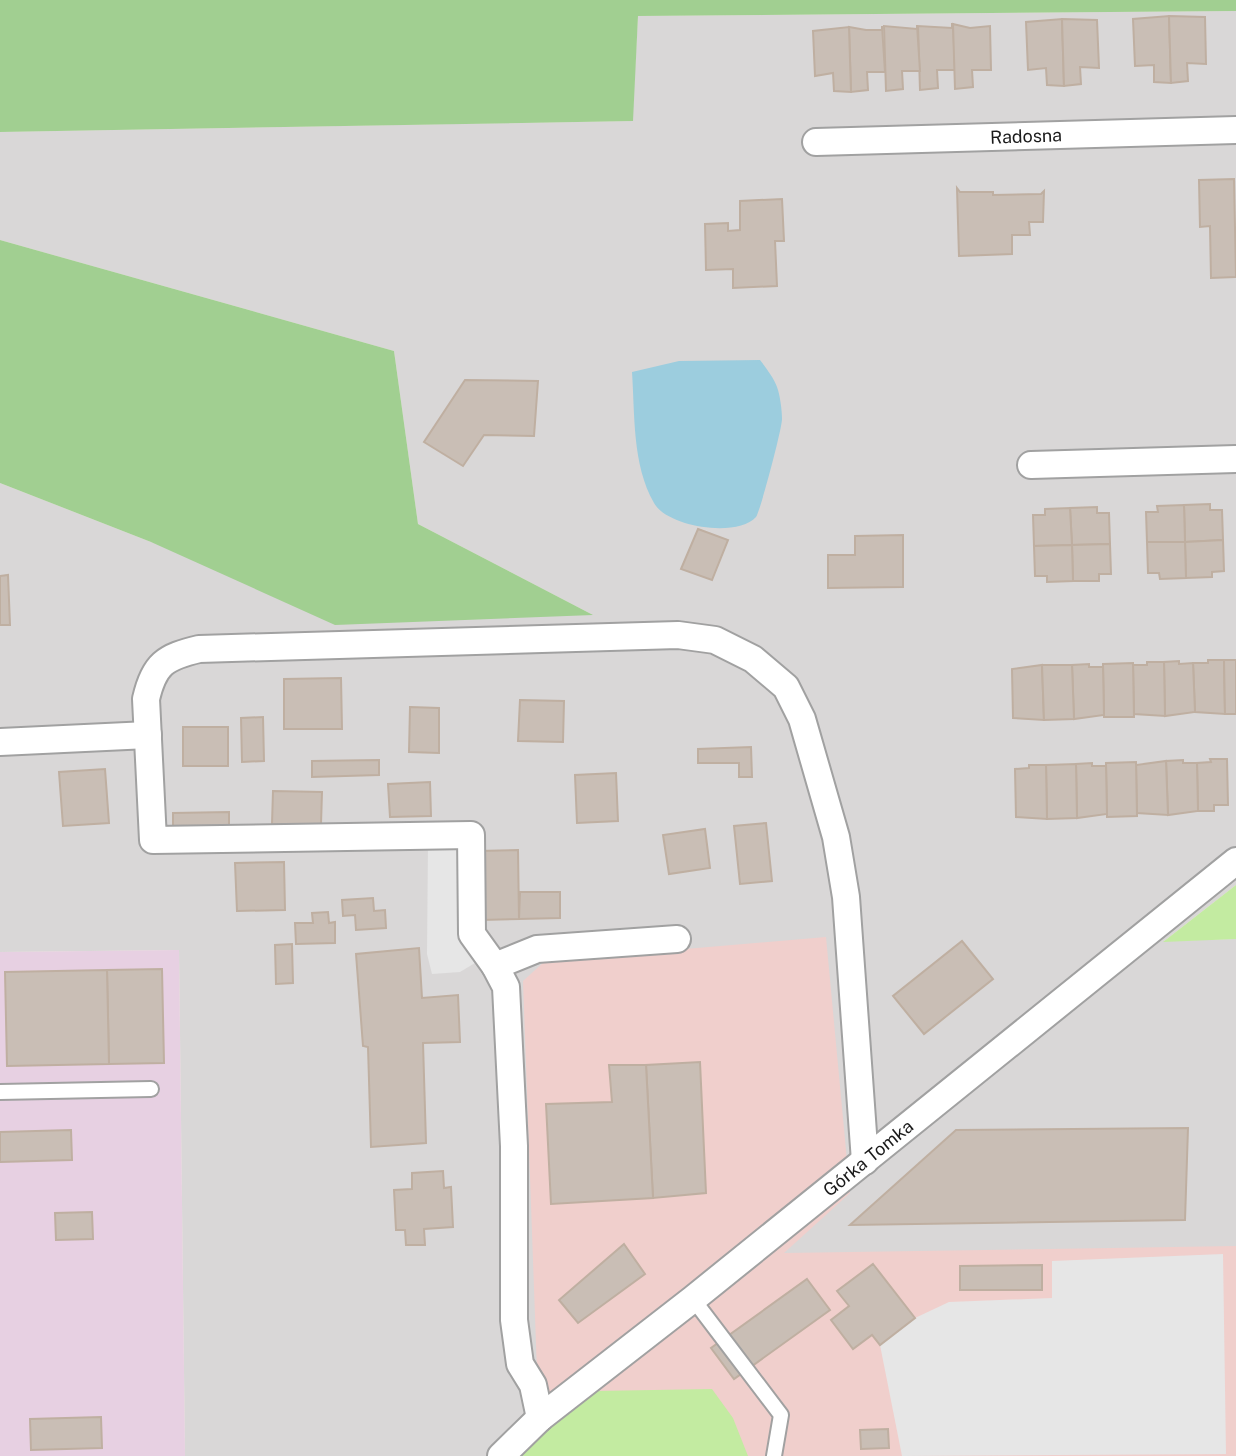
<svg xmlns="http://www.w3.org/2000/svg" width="1236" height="1456" font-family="'Public Sans',sans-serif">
  <rect width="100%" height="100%" fill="#ede9df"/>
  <!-- residential -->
  <path fill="#d9d7d7" d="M1236,11V885L1164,941L1236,939V1456H185L179,950L0,952V483L151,542L591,614L418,524L394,351L0,240V132L632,121L638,16Z"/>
  <!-- commercial -->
  <path fill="#f0cfcc" d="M826,937L850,1193L784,1253L1236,1246V1456H540L523,981L545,961Z"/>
  <!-- industrial -->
  <path fill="#e7d0e2" d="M179,950L185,1456H0V952Z"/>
  <!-- grass -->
  <g fill="#c3eba1">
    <path d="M1236,885V939L1163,942Z"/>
    <path d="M712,1389L733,1418L748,1456H522L547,1428L594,1391Z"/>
  </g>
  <!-- forest -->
  <g fill="#a1cf91">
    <path d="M0,0H1236V11L638,16L633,121L0,132Z"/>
    <path d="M0,240L394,351L418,524L593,615L335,625L151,542L0,483Z"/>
  </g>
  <!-- parking -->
  <g fill="#e6e6e6">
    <path d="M428,843L462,845L471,953L475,963L460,972L432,974L427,954Z"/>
    <path d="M1223,1254L1226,1454L902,1456L880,1345L915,1318L949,1302L1052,1298V1261Z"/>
  </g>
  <!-- water -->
  <path fill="#9ccdde" d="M760,360C766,368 774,378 777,387C780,395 782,410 782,419C782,429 760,512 756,517C737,538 667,527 654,503C632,464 635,415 632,372L679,361Z"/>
  <!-- building -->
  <g fill="#c9beb5" stroke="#bfafa1" stroke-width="2">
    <path d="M1169,16L1171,83L1154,82V65L1135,66L1133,19Z"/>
    <path d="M1169,16L1205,17L1206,64L1187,63L1188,81L1171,83Z"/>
    <path d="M1062,19L1064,86L1047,85L1046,68L1028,70L1026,22Z"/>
    <path d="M1062,19L1097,20L1099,68L1080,67L1081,84L1064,86Z"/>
    <path d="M952,24H953L955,70H937L938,88L920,90L918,26L952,28Z"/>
    <path d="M953,24L970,28L990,26L991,70H972L973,87L955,89Z"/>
    <path d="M917,25L920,71H902L903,89L886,91L884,26L917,29Z"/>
    <path d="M882,26L885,72H867L868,90L851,92L849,27L866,30H882Z"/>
    <path d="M849,27L851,92L834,91L833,73L815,76L813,31Z"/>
    <path d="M1234,179L1236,277L1211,278L1210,226L1200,227L1199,180Z"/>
    <path d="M957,188L960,192H993V195L1041,194L1044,191L1043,222H1029L1030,235H1012V254L959,256Z"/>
    <path d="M782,199L784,241H775L777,286L733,288V269L706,270L705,224L728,223V231L740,230V201Z"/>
    <path d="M465,380L538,381L534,436L484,435L463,466L424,442Z"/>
    <path d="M1210,504V510H1222L1223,540L1185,542L1184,505Z"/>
    <path d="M1184,505L1185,542H1147L1146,512H1158L1157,506Z"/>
    <path d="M1097,507V513H1109L1110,544L1072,545L1070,508Z"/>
    <path d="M1070,508L1072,545L1034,546L1033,515H1045V509Z"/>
    <path d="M698,529L728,540L712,580L681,569Z"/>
    <path d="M903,535V587L828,588V555H855V536Z"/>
    <path d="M1223,540L1224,571L1212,572V577L1186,578L1185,542Z"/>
    <path d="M1147,542H1185L1186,578L1160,579L1159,573H1148Z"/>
    <path d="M1110,544L1111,574H1099V581H1073L1072,545Z"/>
    <path d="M1072,545L1073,581L1047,582V576H1035L1034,546Z"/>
    <path d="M8,575L10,625H0V576Z"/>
    <path d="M1208,660H1224L1225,714L1195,712L1193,663H1208Z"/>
    <path d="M1224,660H1236V714H1225Z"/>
    <path d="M1179,661V664L1193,663L1195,712L1165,716L1164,662Z"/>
    <path d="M1147,662H1164L1165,716L1134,714L1133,665H1147Z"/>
    <path d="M1133,663L1134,717H1104L1103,664Z"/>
    <path d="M1089,664V667H1103L1104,715L1074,719L1072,665Z"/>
    <path d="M1042,665L1044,720L1013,718L1012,669Z"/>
    <path d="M1042,665H1072L1074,719L1044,720Z"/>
    <path d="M341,678L342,729H284V679Z"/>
    <path d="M520,700L564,701L563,742L518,741Z"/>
    <path d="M410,707L439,708V753L409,752Z"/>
    <path d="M263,717L264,761L242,762L241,718Z"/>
    <rect x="183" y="727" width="45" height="39"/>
    <path d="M751,747L752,777H739V763H698V749Z"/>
    <path d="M1210,759H1227L1228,805H1214V811H1198L1197,763L1211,762Z"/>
    <path d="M379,760V775L312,777V761Z"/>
    <path d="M1183,760V763H1197L1198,811L1168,815L1166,761Z"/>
    <path d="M1166,761L1168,815L1137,813L1136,765Z"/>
    <path d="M1136,762L1137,816L1107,817L1106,763Z"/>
    <path d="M1092,763V766H1106L1107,814L1077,818L1076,764Z"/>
    <path d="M1076,764L1077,818L1047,819L1046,765Z"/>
    <path d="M1029,765H1046L1047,819L1016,817L1015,769L1029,768Z"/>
    <path d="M105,769L109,823L63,826L59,772Z"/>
    <path d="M616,773L618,821L577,823L575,775Z"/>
    <path d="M430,782L431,816L390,817L388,784Z"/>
    <path d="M273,791L322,792L321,824H272Z"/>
    <path d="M229,812V828L173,829V813Z"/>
    <path d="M766,823L772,881L740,884L734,826Z"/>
    <path d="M705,829L710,868L669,874L663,835Z"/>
    <path d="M518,850L519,919L481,920L479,851Z"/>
    <path d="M284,862L285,910L237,911L235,863Z"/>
    <path d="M520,892H560V918L519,919Z"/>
    <path d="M373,898L374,911L385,910L386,928L356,930L355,915L343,916L342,900Z"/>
    <path d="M328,912L329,923L335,922V943L296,944L295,923H313L312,913Z"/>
    <path d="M962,941L993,979L924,1034L893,996Z"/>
    <path d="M292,944L293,983L276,984L275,945Z"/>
    <path d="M419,948L422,998L458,995L460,1042L423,1043L426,1143L371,1147L368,1047L363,1046L356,954Z"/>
    <path d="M162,969L164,1063L109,1064L107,970Z"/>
    <path d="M107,970L109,1064L7,1066L5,972Z"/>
    <path d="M700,1062L706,1193L653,1198L646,1065Z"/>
    <path d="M609,1065H646L653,1198L551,1204L546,1104L612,1102Z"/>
    <path d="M1188,1128L1185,1220L850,1225L956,1130Z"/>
    <path d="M71,1130L72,1160L0,1162V1132Z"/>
    <path d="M443,1171L444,1188L451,1187L453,1227L424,1229L425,1245H406L405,1230H396L394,1190L412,1189V1173Z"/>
    <path d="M92,1212L93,1239L56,1240L55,1213Z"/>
    <path d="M624,1244L645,1274L578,1323L559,1300Z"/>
    <path d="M873,1264L915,1318L880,1345L872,1335L853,1349L831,1320L849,1306L837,1291Z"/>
    <path d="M1042,1265V1290H960V1266Z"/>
    <path d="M807,1279L830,1310L734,1379L711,1348Z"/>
    <path d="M101,1417L102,1448L31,1450L30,1419Z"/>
    <path d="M888,1429L889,1448L861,1449L860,1430Z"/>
  </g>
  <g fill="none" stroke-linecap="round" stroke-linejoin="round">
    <defs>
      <g id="lane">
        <path d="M0,1092L151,1089"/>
        <path d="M693,1299L781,1415L774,1456"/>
      </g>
      <g id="street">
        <path d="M816,142L1236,130"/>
        <path d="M1031,465L1236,459"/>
        <path d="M0,742L148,735"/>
        <path d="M495,966L472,934L471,835L153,840L146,699C154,664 165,657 199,649L678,635L715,640L753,659L786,687L802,719L836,837L846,897L865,1161"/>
        <path d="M540,1418L533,1385L520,1364L514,1320V1146L506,987L495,966L537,949L677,939"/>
        <path d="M501,1456L540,1418L693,1299L1236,861"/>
      </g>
    </defs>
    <!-- lane casing -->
    <use href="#lane" stroke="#a1a1a1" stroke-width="18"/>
    <!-- street casing -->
    <use href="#street" stroke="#a1a1a1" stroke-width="30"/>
    <!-- lane -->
    <use href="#lane" stroke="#fff" stroke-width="14"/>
    <!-- street -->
    <use href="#street" stroke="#fff" stroke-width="26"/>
  </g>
  <g text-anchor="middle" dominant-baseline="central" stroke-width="5" stroke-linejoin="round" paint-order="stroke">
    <!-- street labels -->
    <g font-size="18" fill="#1a1a1a" stroke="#fff">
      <text transform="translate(1026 136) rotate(-2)">Radosna</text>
      <text transform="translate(868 1158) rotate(-39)">Górka Tomka</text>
    </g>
  </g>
</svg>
